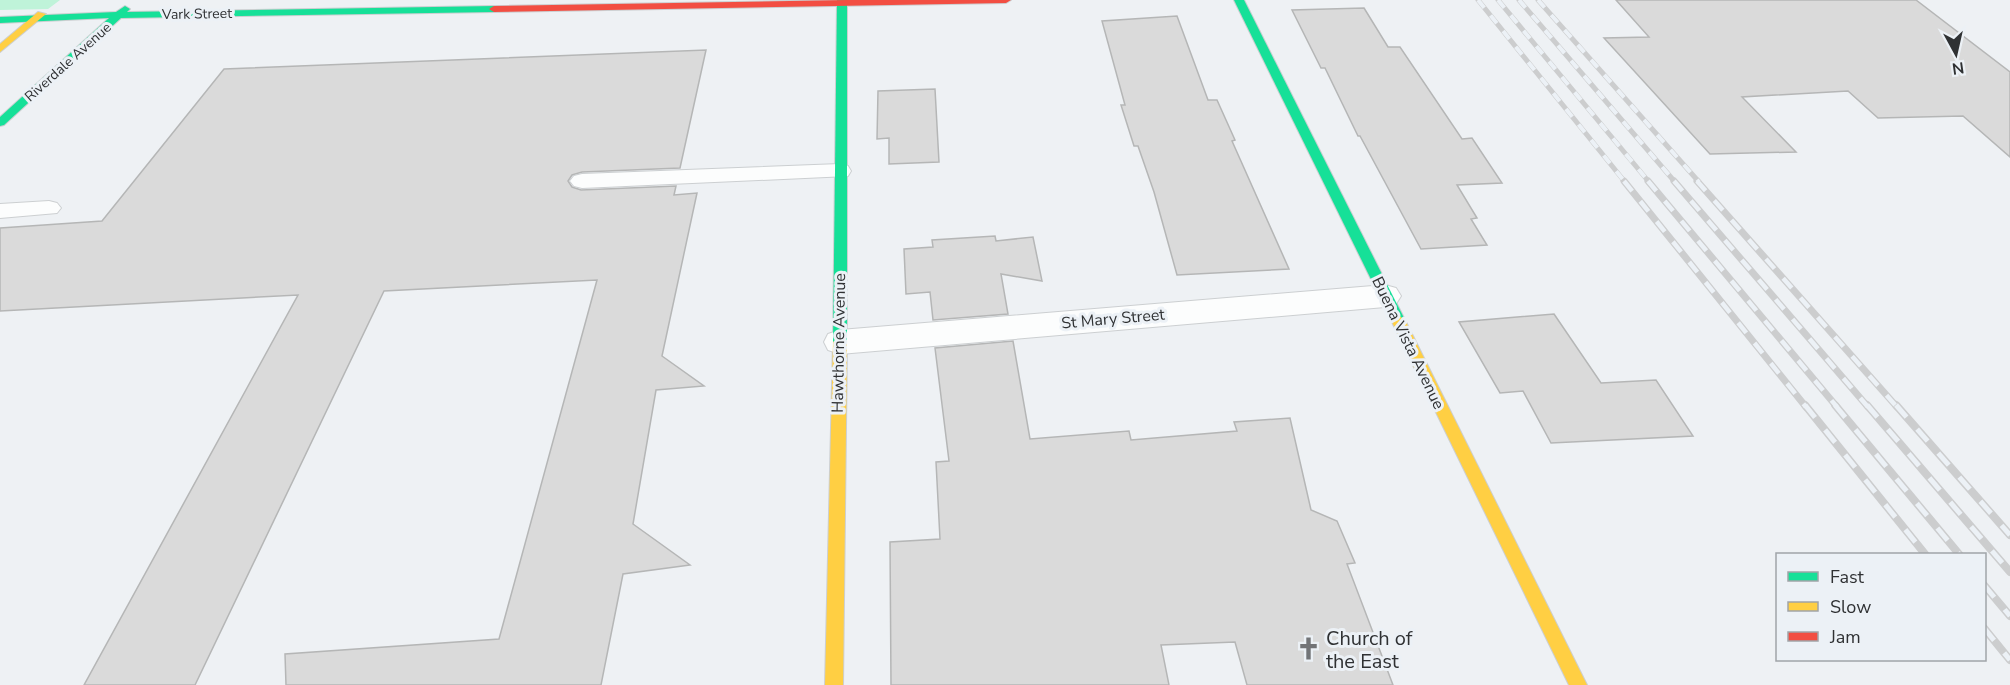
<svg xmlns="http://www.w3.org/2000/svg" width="2010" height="685" font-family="'Nunito Sans',sans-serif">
  <rect width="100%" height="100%" fill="#eef1f4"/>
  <!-- green -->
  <path fill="#bff3d9" d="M0,0H60L48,9L0,10Z"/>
  <!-- building -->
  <g fill="#dadada" stroke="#b5b6b6" stroke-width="1.5">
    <path d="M1616,0H1916L2010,72V157L1963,116L1878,118L1848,91L1742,97L1796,152L1710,154L1604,38L1649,37Z"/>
    <path d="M1364,8L1388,47H1400L1462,139L1472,138L1502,183L1457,185L1477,218L1471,219L1487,245L1421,249L1360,136H1358L1325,68H1321L1292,10Z"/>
    <path d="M1177,16L1208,100H1217L1235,140L1232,141L1289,269L1177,275L1154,192L1138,146H1134L1121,105H1125L1102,21Z"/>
    <path d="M706,50L680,168L582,172L572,175L568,181L572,187L581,190L676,186L674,195L697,193L662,356L704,386L656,390L633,524L690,565L623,574L601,685H286L285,654L499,639L597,280L384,291L195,685H84L298,295L0,311V228L102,221L224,69Z"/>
    <path d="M935,89L939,162L889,164V138L877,139L878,91Z"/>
    <path d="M995,236L996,241L1033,237L1042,281L1001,274L1008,314L933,320L930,292L906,294L904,249L933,247L932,240Z"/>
    <path d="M1554,314L1601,383L1656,380L1693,436L1551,443L1523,391L1500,393L1459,322Z"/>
    <path d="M1013,341L1030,439L1129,431L1131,440L1237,431L1234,422L1290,418L1311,510L1337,521L1355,563L1347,564L1393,685H1247L1235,642L1161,645L1169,685H891L890,542L940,539L936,462L949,461L935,348Z"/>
  </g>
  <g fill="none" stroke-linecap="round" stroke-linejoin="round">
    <defs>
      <g id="lane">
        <path d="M840,164L848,166L851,171L848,176L582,188L574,186L570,181L574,176L582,174Z"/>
        <path d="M49,201L57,203L61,208L57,213L0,218V204Z"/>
      </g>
      <path id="street" d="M1385,285L1396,288L1401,296L1396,304L1385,307L840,354L828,350L824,342L828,334L840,330Z"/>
      <g id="fast">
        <path d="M837,0H847V342L840,347L833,342Z"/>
        <path d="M1234,0H1244L1405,320L1403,323H1393L1391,320Z"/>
        <path d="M125,6L130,9L127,12L494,6L499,9L494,12L121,18L4,125L0,126V117L109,18L0,23V17L116,12Z"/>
      </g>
      <g id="slow">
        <path d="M38,12L46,14L0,52V44Z"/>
        <path d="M1398,315L1405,320L1587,685H1569L1391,320Z"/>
        <path d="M840,337L847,342L843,685H825L833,342Z"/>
      </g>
      <path id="jam" d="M847,0H1011L1006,3L494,12L489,9L494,6Z"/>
    </defs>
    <!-- lane casing -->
    <use href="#lane" stroke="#cccfd1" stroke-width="2"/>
    <!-- street casing -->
    <use href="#street" stroke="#cccfd1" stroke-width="2"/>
    <!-- fast casing -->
    <use href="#fast" stroke="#cccfd1" stroke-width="2"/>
    <!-- slow casing -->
    <use href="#slow" stroke="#cccfd1" stroke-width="2"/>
    <!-- jam casing -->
    <use href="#jam" stroke="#cccfd1" stroke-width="2"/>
    <!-- lane -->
    <use href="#lane" fill="#fcfdfd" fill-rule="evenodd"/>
    <!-- street -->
    <use href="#street" fill="#fcfdfd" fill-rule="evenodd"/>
    <!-- fast -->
    <use href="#fast" fill="#16e098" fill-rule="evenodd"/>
    <!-- slow -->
    <use href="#slow" fill="#ffcf43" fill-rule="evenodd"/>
    <!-- jam -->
    <use href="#jam" fill="#f24e42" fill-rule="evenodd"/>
    <defs>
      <g id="rail-far2">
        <path d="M1478,0L1625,182"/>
        <path d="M1498,0L1649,182"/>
        <path d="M1519,0L1675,182"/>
        <path d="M1538,0L1699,182"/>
      </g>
      <g id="rail-far1">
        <path d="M1624,181L1806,407"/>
        <path d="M1648,181L1837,407"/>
        <path d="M1674,181L1868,407"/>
        <path d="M1697,181L1897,407"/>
      </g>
      <g id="rail">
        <path d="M1805,405L1925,554"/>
        <path d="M1835,405L1959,554"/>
        <path d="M1867,405L2010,572"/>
        <path d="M1896,405L2010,535"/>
        <path d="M1984,585L2010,616"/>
        <path d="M1984,628L2010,660"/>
      </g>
    </defs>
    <!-- rail-far2 casing -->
    <use href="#rail-far2" stroke="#cccdce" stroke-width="5"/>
    <!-- rail-far1 casing -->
    <use href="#rail-far1" stroke="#cccdce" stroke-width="7"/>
    <!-- rail casing -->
    <use href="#rail" stroke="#cccdce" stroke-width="8"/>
    <!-- rail-far2 -->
    <use href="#rail-far2" stroke="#ecf1f6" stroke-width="4" stroke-dasharray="10" stroke-linecap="butt"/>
    <!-- rail-far1 -->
    <use href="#rail-far1" stroke="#ecf1f6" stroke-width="4.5" stroke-dasharray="13" stroke-linecap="butt"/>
    <!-- rail -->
    <use href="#rail" stroke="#ecf1f6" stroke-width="5" stroke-dasharray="16" stroke-linecap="butt"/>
  </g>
  <!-- icons -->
  <defs>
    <symbol id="church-bare" viewBox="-9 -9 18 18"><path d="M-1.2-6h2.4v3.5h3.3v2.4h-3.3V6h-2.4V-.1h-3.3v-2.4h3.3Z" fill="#727477" stroke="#ecf1f6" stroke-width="2.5" paint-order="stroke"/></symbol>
  </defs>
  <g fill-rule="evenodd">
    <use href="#church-bare" x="1292" y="632" width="33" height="33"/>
  </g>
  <g text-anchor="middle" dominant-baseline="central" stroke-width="6" stroke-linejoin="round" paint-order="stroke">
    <!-- far-street labels -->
    <g font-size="14" fill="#2f3133" stroke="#ecf1f6">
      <text transform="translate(197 14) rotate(-1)">Vark Street</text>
      <text transform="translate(68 62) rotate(-42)">Riverdale Avenue</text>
    </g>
    <!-- street labels -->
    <g font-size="16" fill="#2f3133" stroke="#ecf1f6">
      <text transform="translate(1113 319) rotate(-5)">St Mary Street</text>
      <text transform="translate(839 343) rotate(-89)">Hawthorne Avenue</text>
      <text transform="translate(1408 343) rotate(64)">Buena Vista Avenue</text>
    </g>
    <!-- near-poi labels -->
    <g font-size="20" fill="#2f3133" stroke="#ecf1f6" text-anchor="start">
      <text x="1326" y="638">Church of<tspan x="1326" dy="23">the East</tspan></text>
    </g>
  </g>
  <!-- legend -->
  <rect x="1776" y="553" width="210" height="108" fill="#ecf1f6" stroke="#a0a4a8" stroke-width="1.5"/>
  <rect x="1788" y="572" width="30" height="9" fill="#16e098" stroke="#a0a4a8" stroke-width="1.5"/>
  <text x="1830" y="583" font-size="18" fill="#2f3133">Fast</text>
  <rect x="1788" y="602" width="30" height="9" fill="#ffcf43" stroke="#a0a4a8" stroke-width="1.5"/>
  <text x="1830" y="613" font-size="18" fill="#2f3133">Slow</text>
  <rect x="1788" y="632" width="30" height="9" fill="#f24e42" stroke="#a0a4a8" stroke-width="1.5"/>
  <text x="1830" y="643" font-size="18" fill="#2f3133">Jam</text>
  <!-- north arrow -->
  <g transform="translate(1956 54) rotate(172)" stroke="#ecf1f6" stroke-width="4.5" paint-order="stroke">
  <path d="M0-4.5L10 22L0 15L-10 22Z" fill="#2f3133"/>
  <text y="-9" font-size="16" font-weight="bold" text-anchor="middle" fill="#2f3133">N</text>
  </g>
</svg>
